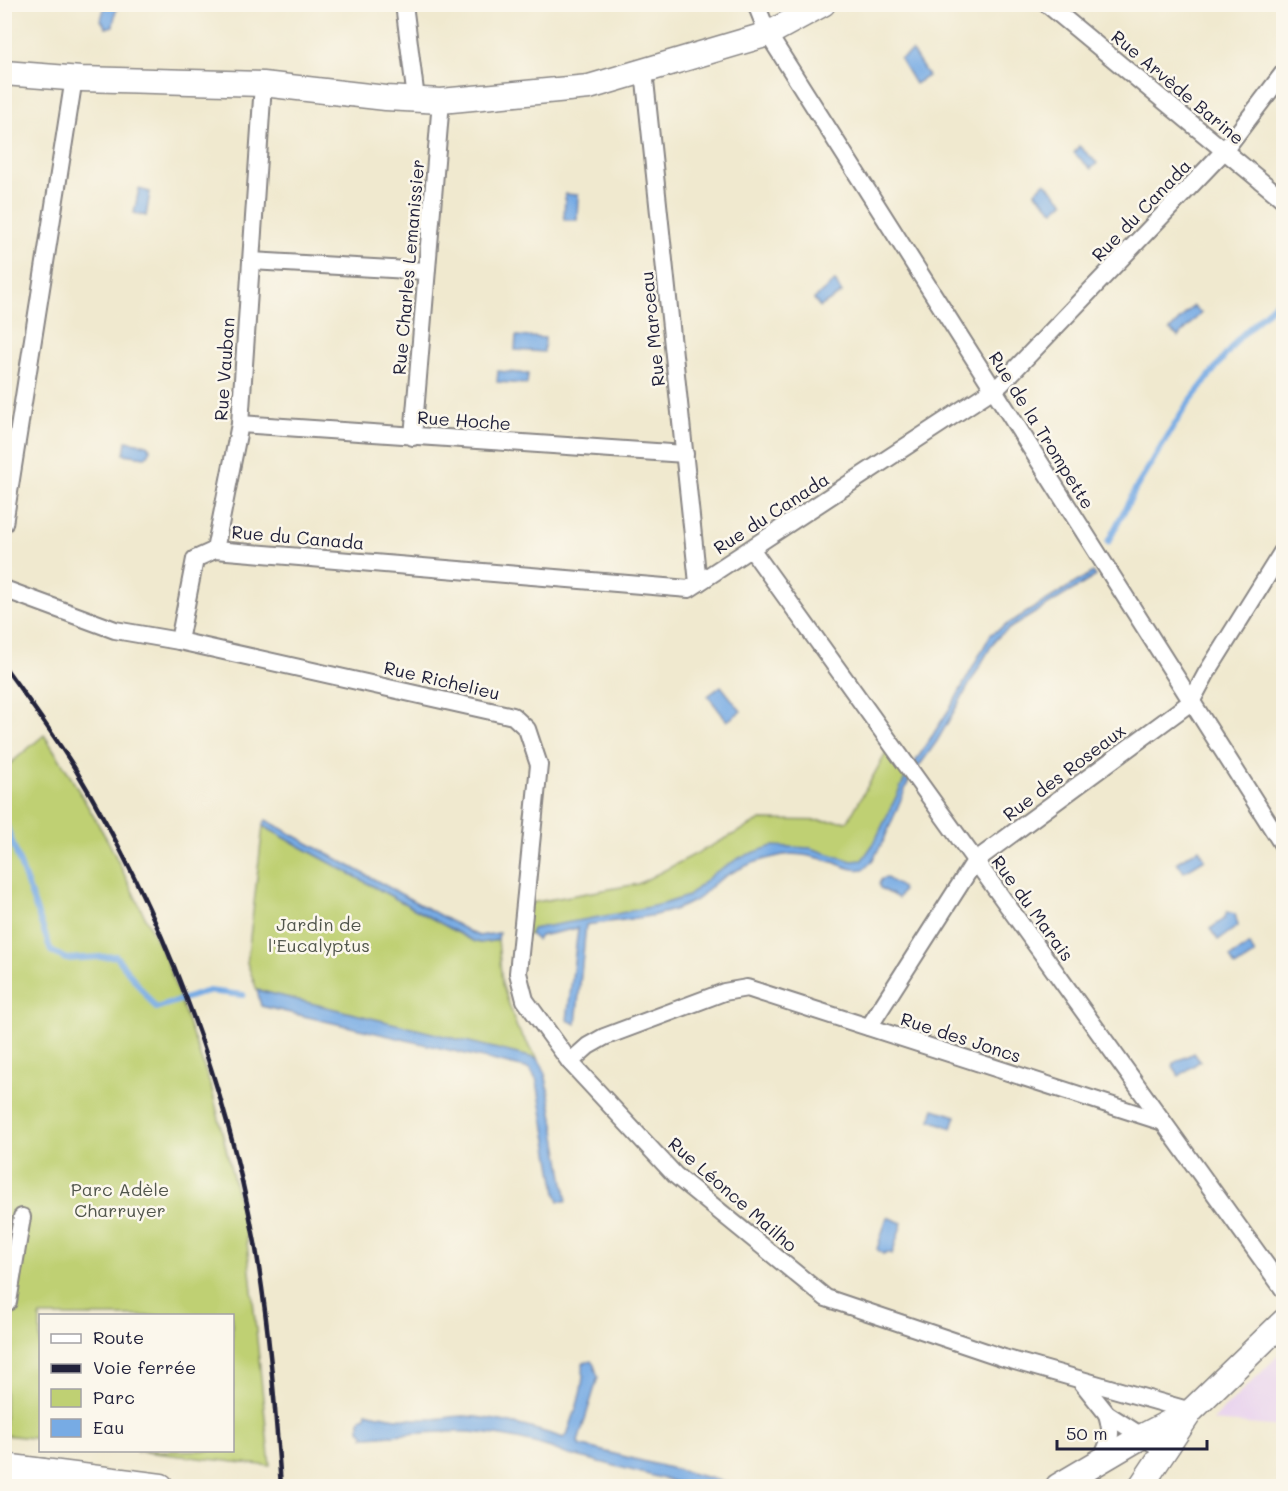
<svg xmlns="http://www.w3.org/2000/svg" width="1288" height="1491" font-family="Mali,sans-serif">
  <rect width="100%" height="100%" fill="#fbf7ec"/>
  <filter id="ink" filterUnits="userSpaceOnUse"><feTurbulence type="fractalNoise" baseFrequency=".0167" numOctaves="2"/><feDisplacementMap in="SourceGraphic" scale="12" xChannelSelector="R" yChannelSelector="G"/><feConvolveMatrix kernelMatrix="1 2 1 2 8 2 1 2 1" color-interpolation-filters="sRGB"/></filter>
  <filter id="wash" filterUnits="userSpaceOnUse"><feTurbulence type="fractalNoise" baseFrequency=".008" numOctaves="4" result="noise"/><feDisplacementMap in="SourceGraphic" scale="24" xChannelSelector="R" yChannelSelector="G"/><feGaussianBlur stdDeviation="1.35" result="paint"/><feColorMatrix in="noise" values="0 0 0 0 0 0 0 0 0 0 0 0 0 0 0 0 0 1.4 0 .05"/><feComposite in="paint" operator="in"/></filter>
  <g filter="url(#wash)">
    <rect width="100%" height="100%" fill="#f0e9cf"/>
    <!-- built -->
    <path fill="#e8d2ee" d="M1283,1350V1427L1212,1421L1267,1367Z"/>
    <!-- green -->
    <g fill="#bfd073" stroke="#707957" stroke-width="1.5">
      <path d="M44,735L66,769L108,841L166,960L212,1090L246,1232L270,1466L136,1451L232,1450V1316H40V1439L5,1435V768Z"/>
      <path d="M891,744L913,772L877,845L863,864L789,850L739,865L690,900L659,910L521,936L525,904L638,884L761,820L848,821Z"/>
      <path d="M263,826L473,941L480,943L498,940L502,984L517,1028L538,1059L257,990L247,963Z"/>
    </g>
    <!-- water -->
    <g fill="#77abe4" stroke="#4c6690" stroke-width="1.5">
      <path d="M105,5H117L113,26L106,28L101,20Z"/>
      <path d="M912,51L928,76L915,84L900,59Z"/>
      <path d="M1079,146L1097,163L1091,169L1074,153Z"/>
      <path d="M1045,182L1064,202L1054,211L1035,192Z"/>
      <path d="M139,189L150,192L146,216L134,213Z"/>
      <path d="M565,194L578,195L577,220H564Z"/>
      <path d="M835,281L842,293L820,307L814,299Z"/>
      <path d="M1193,306L1201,313L1178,337L1170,330Z"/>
      <path d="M516,336L545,338L544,352L515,350Z"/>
      <path d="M498,371L528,374L527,384L497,382Z"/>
      <path d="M126,441L147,445L150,449L149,454L145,457L124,454Z"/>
      <path d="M1093,572L1096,576L1015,625L1000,635L993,643L937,741L909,780L884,840L872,861L864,869C853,871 843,866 833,862C813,856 794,851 774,857C755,861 731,871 715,883C708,888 702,897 694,901C665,918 619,920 586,925L576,1024L567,1020L578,928L540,936L537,940L530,934L532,929L616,914L663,904L688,896L714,873L741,857L772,846L810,848L852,861L862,860L874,843L906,776L952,705L991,634Z"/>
      <path d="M721,686L741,711L727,721L708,696Z"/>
      <path d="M266,820L472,933L479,936L499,933L498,940L480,943L473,941L263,826Z"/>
      <path d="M1199,849L1205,859L1184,872L1177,862Z"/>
      <path d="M887,878L902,888L903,891L898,898L880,888L879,883L882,879Z"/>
      <path d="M1227,912L1235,914L1238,926L1218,940L1210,929L1224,919Z"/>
      <path d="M1249,945L1255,954L1235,967L1230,957Z"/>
      <path d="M257,990L538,1059L543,1067L546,1077L567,1201H559L556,1193L537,1081L530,1069L261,1006Z"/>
      <path d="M1194,1053L1200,1061L1179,1076L1173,1067L1174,1063C1181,1058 1187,1057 1194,1053Z"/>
      <path d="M934,1109L956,1116L952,1128L930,1120Z"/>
      <path d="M887,1217L902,1223L892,1254L887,1252L883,1254L877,1249Z"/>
      <path d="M591,1361L594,1365L598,1377L578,1442L579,1445L741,1486H691L577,1456C568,1457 560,1451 551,1448C526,1440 496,1434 470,1432C435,1430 399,1435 364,1437V1434L360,1430V1420L366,1416V1412C388,1418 409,1420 431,1419C442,1419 453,1416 464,1416C498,1418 532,1428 564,1438L567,1435C575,1412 585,1387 583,1363Z"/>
    </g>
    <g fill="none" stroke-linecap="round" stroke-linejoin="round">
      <!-- stream -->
      <g stroke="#77abe4" stroke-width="6">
        <path d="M1108,542L1136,488L1186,406L1239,338L1284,295"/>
        <path d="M4,819L51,951L66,959L116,956L156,1008L208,991L243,995"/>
      </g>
    </g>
  </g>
  <g filter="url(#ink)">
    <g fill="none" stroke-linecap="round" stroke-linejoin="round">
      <defs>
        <g id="street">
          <path d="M404,4L416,99"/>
          <path d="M756,4L768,34L1284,847"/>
          <path d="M1047,4L1284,200"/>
          <path d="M644,71L698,583"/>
          <path d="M251,261L426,271"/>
          <path d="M240,424L685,454"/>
          <path d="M413,437L441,101"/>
          <path d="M4,524L74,78"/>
          <path d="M215,550L689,589L1001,384L1224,151L1284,72"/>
          <path d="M752,550L1284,1290"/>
          <path d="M4,589L115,630L179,641L513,716L527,729L539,765L518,973L525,1000L570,1062"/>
          <path d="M179,641L195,559L215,550L240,424L263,84"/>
          <path d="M869,1027L975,861L1191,702L1206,674L1284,549"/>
          <path d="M1163,1122L747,988L724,992L604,1037L588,1046L570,1062L675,1175L826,1298L1004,1358L1191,1411"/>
          <path d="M4,1302H8L22,1217"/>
          <path d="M1080,1380L1107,1414L1165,1451"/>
          <path d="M1101,1460C1110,1441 1113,1435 1107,1414"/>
        </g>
        <g id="secondary">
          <path d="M4,73L81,79L263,84L386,98L441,101L589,87L768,34L823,4"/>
          <path d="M4,1466L161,1486"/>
          <path d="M4,1485L43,1471"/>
          <path d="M1058,1486L1141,1437L1189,1412"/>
          <path d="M1141,1486L1191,1411L1284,1321"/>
        </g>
      </defs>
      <!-- street casing -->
      <use href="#street" stroke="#898685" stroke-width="20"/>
      <!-- secondary casing -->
      <use href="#secondary" stroke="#898685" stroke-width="27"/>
      <!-- street -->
      <use href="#street" stroke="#fff" stroke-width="16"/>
      <!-- secondary -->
      <use href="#secondary" stroke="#fff" stroke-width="24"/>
      <!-- rail -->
      <path stroke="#22223b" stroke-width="4.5" d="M4,666C28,699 52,732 74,767C162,912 224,1076 255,1243C269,1324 275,1405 281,1486"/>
    </g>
  </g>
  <g text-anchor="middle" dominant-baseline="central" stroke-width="5" stroke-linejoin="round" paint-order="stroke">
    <!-- street labels -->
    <g font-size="18" fill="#22223b" stroke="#fbf7ec">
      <text transform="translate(1178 87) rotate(40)">Rue Arvède Barine</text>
      <text transform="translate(1141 210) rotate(-46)">Rue du Canada</text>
      <text transform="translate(408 267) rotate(-85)">Rue Charles Lemanissier</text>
      <text transform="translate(652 329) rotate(-96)">Rue Marceau</text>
      <text transform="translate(224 369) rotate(-86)">Rue Vauban</text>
      <text transform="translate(464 420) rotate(4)">Rue Hoche</text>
      <text transform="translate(1042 430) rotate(58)">Rue de la Trompette</text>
      <text transform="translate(771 513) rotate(-33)">Rue du Canada</text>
      <text transform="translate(298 537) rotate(5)">Rue du Canada</text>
      <text transform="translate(442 680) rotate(13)">Rue Richelieu</text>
      <text transform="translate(1064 772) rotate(-37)">Rue des Roseaux</text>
      <text transform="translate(1033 908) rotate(54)">Rue du Marais</text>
      <text transform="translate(961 1037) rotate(18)">Rue des Joncs</text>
      <text transform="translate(733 1194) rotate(41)">Rue Léonce Mailho</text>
    </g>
    <!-- park labels -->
    <g font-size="18" fill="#51564c" stroke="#fbf7ec">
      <text x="319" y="924">Jardin de<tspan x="319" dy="21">l'Eucalyptus</tspan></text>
      <text x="120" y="1189">Parc Adèle<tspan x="120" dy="21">Charruyer</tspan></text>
    </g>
  </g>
  <!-- margin -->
  <rect width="1288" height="1491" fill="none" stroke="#fbf7ec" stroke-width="24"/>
  <!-- legend -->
  <rect x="39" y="1314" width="195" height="138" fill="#fbf7ec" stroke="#a4a2a5" stroke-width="1.5"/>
  <rect x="51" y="1334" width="30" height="9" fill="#ffffff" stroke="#a4a2a5" stroke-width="1.5"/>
  <text x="93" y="1344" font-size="18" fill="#22223b">Route</text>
  <rect x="51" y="1364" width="30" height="9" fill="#22223b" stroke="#a4a2a5" stroke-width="1.5"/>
  <text x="93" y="1374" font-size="18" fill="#22223b">Voie ferrée</text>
  <rect x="51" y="1389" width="30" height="18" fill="#bfd073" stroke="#a4a2a5" stroke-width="1.5"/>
  <text x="93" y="1404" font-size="18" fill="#22223b">Parc</text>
  <rect x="51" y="1419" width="30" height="18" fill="#77abe4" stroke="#a4a2a5" stroke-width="1.5"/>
  <text x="93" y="1434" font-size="18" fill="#22223b">Eau</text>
  <!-- scale -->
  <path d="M1057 1440v9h150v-9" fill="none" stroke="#22223b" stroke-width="3"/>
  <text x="1066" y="1440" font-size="18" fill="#22223b" stroke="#fbf7ec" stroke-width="4.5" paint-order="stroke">50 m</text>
</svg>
